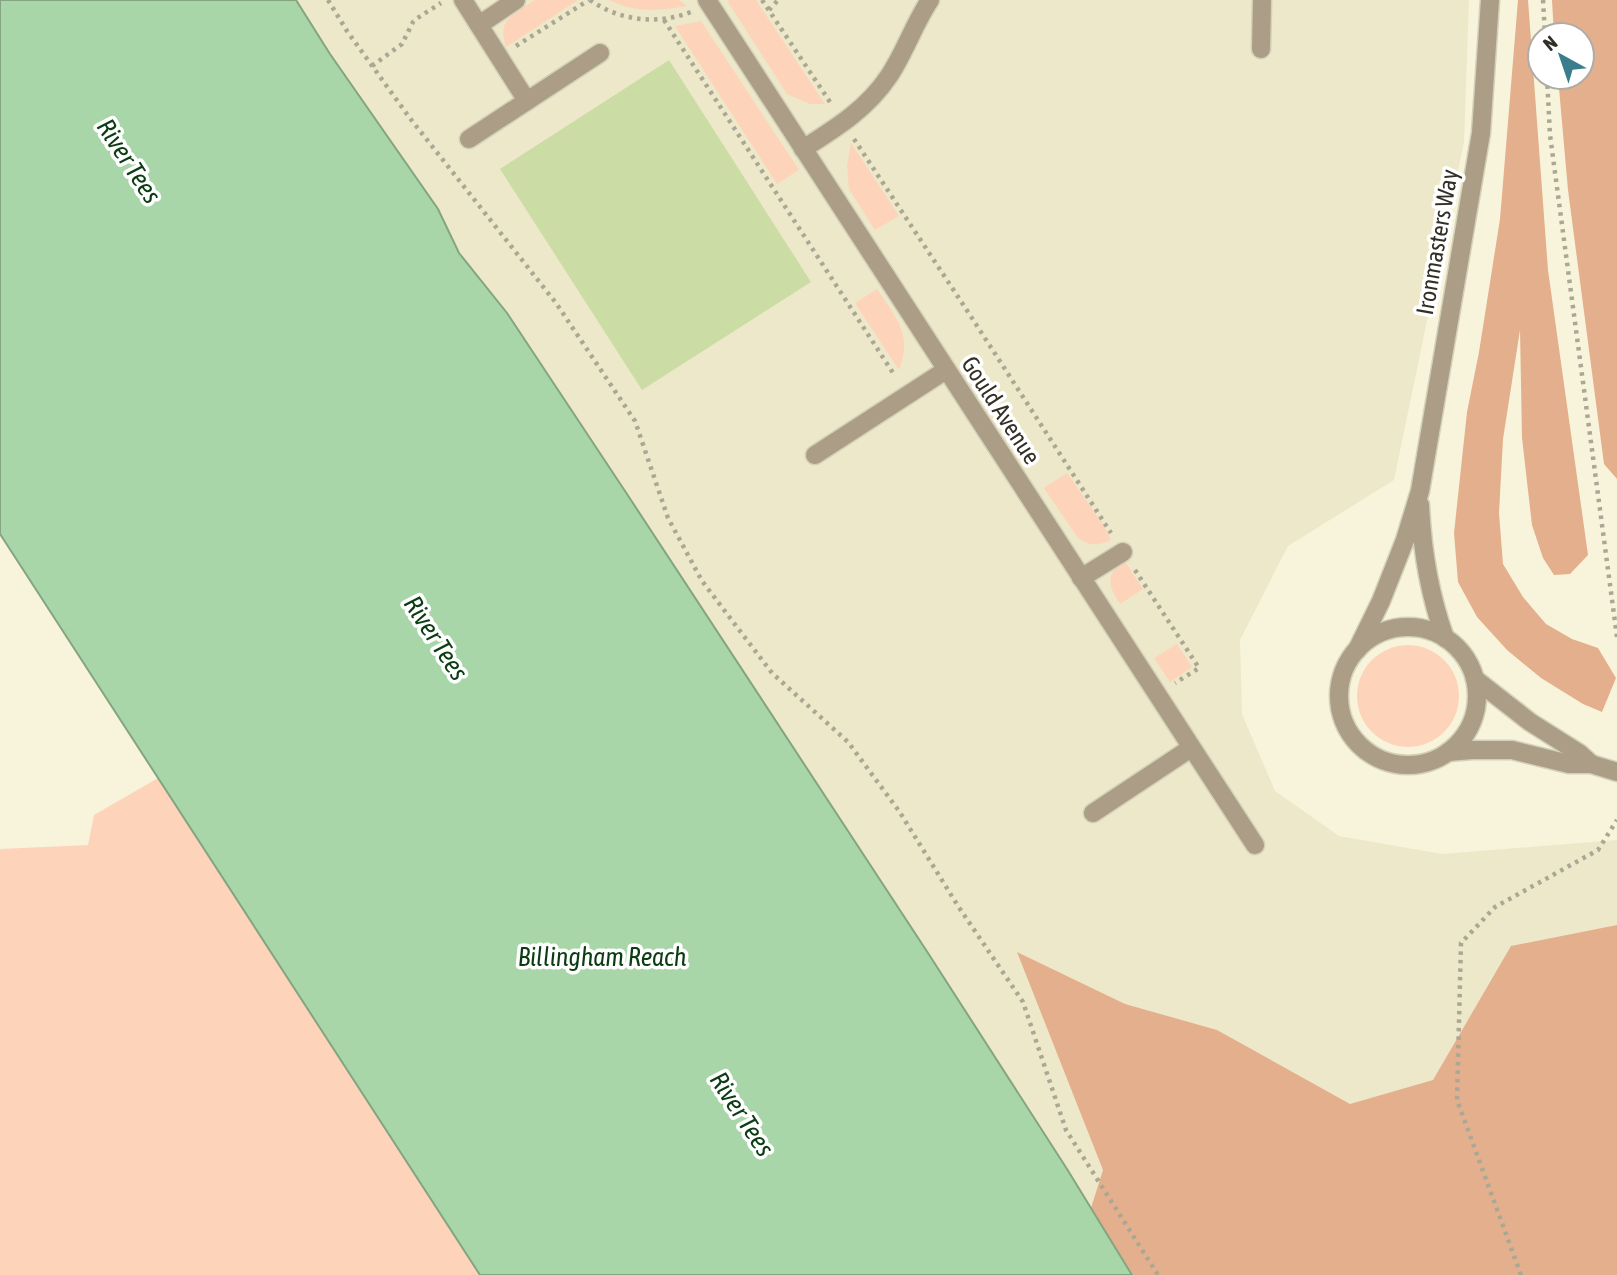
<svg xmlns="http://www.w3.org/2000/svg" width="1617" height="1275" font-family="'Asap Condensed',sans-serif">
  <rect width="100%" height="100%" fill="#f8f4db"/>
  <!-- built -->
  <path fill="#ede8c9" d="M296,0H1469L1464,142L1394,480L1288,546L1240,640L1242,714L1275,791L1339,836L1442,854L1617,840V1275H1132L1067,1169L928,953L625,491L507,313L459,253L438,209L330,54Z"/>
  <!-- green -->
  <g fill="#fdd4ba">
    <path d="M535,0H578L506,47C496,19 515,13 535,0Z"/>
    <path d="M609,0H679L687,6C659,11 635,13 609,0Z"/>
    <path d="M729,0H756L825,104H810L787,94L728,2Z"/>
    <path d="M701,21L799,170L777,184L675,26Z"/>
    <path d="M851,143L899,216L875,230L849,189L847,166Z"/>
    <path d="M877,289C896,318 913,334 899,370L855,303Z"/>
    <path d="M1067,473L1104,526L1111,540C1099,546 1089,546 1078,538L1044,488Z"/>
    <path d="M1124,560L1143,589L1120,604C1108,586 1105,574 1124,560Z"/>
    <path d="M1177,644L1192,667L1170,682L1154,658Z"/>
    <circle cx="1408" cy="696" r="51"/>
    <path d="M158,778L480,1275H0V849L88,845L94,815Z"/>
  </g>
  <!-- forest -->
  <g fill="#e4af8d">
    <path d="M1518,0H1528L1548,270L1588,555L1570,574L1554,575L1543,558L1532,525L1522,438L1520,330L1503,439L1499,513L1503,564L1523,597L1546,624L1572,639L1598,648L1616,678L1602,712L1583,704L1541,678L1507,650L1477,617L1458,582L1454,533L1467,412L1479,352L1500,219Z"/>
    <path d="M1552,0H1617V479L1604,464L1568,190L1558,77H1582V35H1554Z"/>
    <path d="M1617,925V1275H1133L1091,1208L1103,1170L1017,952L1125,1004L1217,1030L1350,1104L1433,1080L1511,946Z"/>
  </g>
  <!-- water -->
  <path fill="#a8d6a9" stroke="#84a482" stroke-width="2" d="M0,0H296L330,54L438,209L459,253L507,313L625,491L928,953L1067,1169L1132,1275H480L0,534Z"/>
  <!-- building -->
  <path fill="#cbdda4" d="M669,60L811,282L642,390L500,169Z"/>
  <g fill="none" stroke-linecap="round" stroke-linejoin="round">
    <defs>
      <g id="minor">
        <path d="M463,0L527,101"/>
        <path d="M707,0L1255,845"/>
        <path d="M479,25L516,0"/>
        <path d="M1261,49L1262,0"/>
        <path d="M469,139L600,53"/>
        <path d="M803,149C836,128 867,109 889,76C905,52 914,24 930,0"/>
        <path d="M815,455L946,370"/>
        <path d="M1420,505C1422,550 1430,596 1445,638"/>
        <path d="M1081,578L1123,552"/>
        <circle cx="1408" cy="696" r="69"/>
        <path d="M1357,650L1381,601L1405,540L1420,491L1481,133L1490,0"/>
        <path d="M1475,679L1530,722L1579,753L1591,764"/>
        <path d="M1448,752L1472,750H1512L1569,764H1591L1617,772"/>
        <path d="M1093,813L1191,748"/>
      </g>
    </defs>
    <!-- minor casing -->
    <use href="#minor" stroke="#d4d1ba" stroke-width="21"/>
    <!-- path -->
    <g stroke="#aaa794" stroke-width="4.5" stroke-dasharray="3.5 5" stroke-linecap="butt">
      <path d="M328,0L347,31L409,117L556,303L635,421L668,518L702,581L772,673L848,742L899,811L958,906L1023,1002L1066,1130L1158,1275"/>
      <path d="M590,0C620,21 657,25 691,12"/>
      <path d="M762,0L832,105"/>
      <path d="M1543,0L1545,35"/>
      <path d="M769,10L778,0"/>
      <path d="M664,20L895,376"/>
      <path d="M516,46L589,0"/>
      <path d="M372,66L402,44L413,22L416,19L441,3"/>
      <path d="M1547,77L1550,135L1617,637"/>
      <path d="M854,139L970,315L1111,533"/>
      <path d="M1135,570L1199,668L1175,683"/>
      <path d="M1521,1275L1457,1100L1461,943L1495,907L1598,850L1617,820"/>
    </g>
    <!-- minor -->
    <use href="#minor" stroke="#ac9d87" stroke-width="18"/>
  </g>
  <g text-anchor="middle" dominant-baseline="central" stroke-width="7" stroke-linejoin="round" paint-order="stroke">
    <!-- street labels -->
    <g font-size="24" fill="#312f26" stroke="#fff">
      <text transform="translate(1437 242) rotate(-80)">Ironmasters Way</text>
      <text transform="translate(1001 410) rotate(57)">Gould Avenue</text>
    </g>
    <!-- water labels -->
    <g font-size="26" font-style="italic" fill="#0b3c12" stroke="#fff">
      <text transform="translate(129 161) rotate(57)">River Tees</text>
      <text transform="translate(436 638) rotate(57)">River Tees</text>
      <text x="602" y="957">Billingham Reach</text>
      <text transform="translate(742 1114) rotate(57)">River Tees</text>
    </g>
  </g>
  <!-- north arrow -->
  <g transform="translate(1561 56) rotate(320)"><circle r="33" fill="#ffffff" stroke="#adaca8" stroke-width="2"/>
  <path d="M0-5L12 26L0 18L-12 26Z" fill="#3a7e8d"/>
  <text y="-10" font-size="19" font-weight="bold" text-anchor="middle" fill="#312f26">N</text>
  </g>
</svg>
